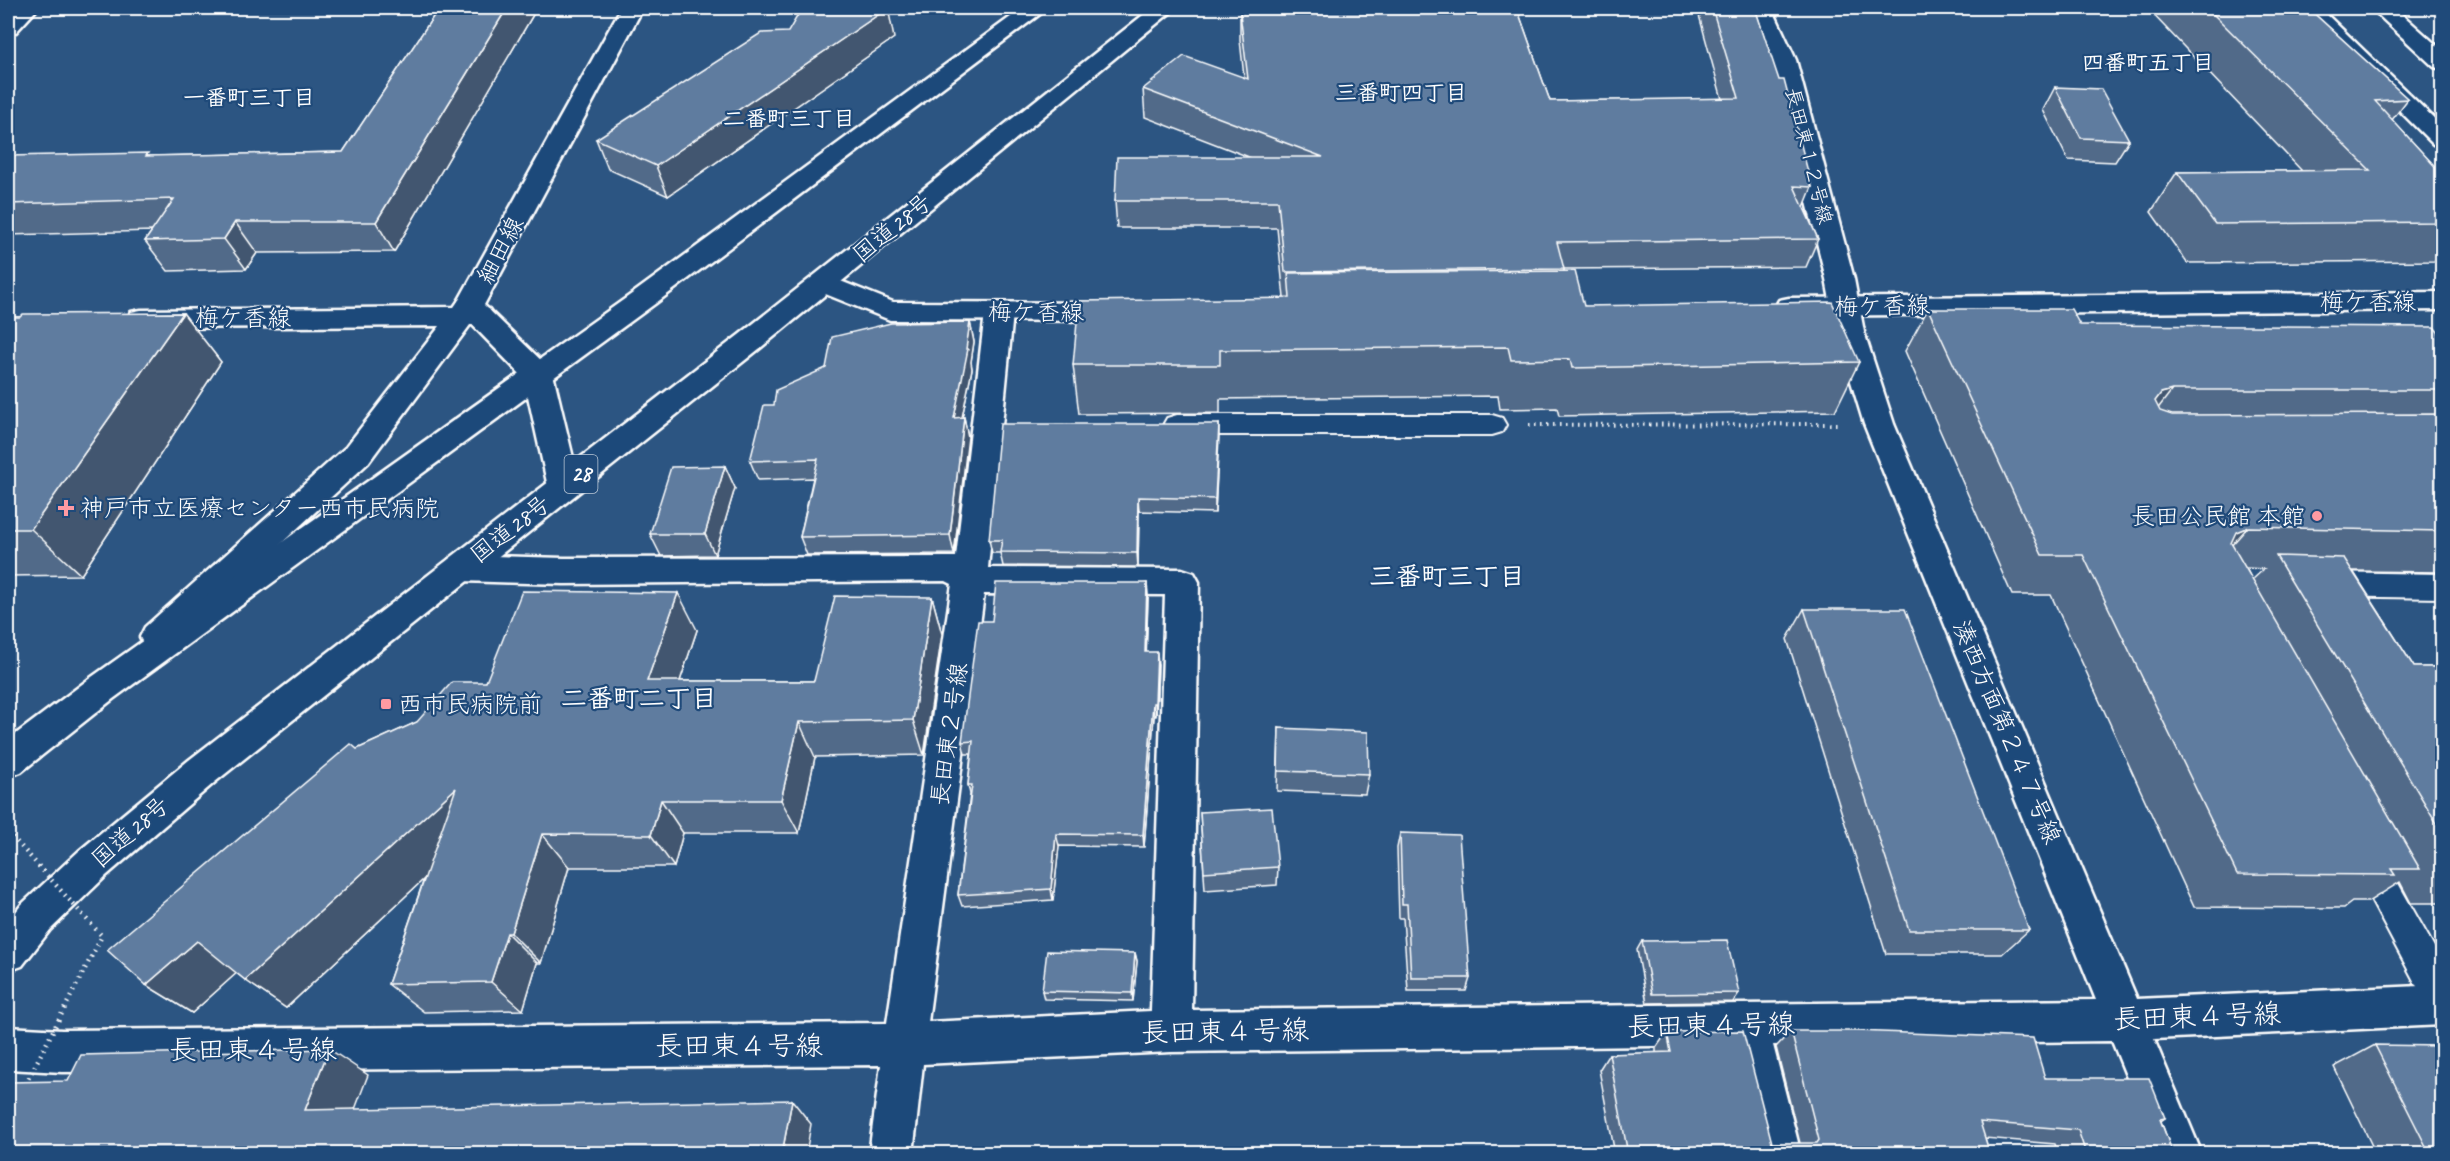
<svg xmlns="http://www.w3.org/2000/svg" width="2450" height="1161" font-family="Caveat,'Klee One',sans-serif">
  <rect width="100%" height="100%" fill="#2c5582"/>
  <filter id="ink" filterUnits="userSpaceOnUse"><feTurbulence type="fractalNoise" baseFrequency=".0167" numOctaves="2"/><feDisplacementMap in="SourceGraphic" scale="12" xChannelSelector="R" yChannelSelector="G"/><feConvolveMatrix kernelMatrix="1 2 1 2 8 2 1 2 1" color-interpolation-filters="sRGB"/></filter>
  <g filter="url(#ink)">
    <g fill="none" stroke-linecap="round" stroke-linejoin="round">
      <defs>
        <g id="lane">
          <path d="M1177,415H1492L1502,418L1506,425L1502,432L1492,435H1177L1167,432L1163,425L1167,418Z"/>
          <path d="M2320,572L2442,574V598L2320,596L2309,592L2305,584L2309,576Z"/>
          <path d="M2365,841L2377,846L2442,961V1014L2429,1009L2348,857L2353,846Z"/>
        </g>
        <g id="street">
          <path d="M15,8H38L16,32L8,34V15Z"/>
          <path d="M1750,8H1772L1796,60L1854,279L1864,332L1894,424L2137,999L2442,985V1025L2154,1039L2202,1154H2158L2112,1041L1773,1045L1801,1154H1757L1731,1045L1171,1052L923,1064L913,1154H869L881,1065L62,1072L8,1069V1027L62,1030L887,1023L952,584L946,581L564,584L461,581L449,577L445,568L449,559L461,555L564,558L956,557L985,313L989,306L999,304L1009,306L1013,313L988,568L1182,569L1194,573L1199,582L1192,1010L2096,1000L1864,424L1836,332L1826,279L1772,60ZM984,594L1165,595L1151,1011L928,1022Z"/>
          <path d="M469,298L479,300L483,308L489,309L493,316L489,323L470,325L368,463L169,647L157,651L145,647L140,637L145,627L346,447L440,326L141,328L131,326L127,319L131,312L141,310L454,307L459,300Z"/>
        </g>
        <g id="secondary">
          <path d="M621,8H643L484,305L548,367L553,374L580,487L575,495L564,499L553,495L548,487L524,378L455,307Z"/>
          <path d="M823,274L893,302L1122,303L1132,305L1136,312L1132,319L1122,321L890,320L813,289L809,283L813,277Z"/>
          <path d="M2442,292V310L1789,316L1779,314L1775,307L1779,300L1789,298Z"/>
        </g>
        <g id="primary">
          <path d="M2297,8H2320L2442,126V146L2433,144Z"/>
          <path d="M2371,8H2395L2442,50V69L2434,67Z"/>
        </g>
        <g id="highway">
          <path d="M1023,8H1048L656,303L113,699L21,772L8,777V740L89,679L636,291Z"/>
          <path d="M1152,8H1176L759,349L215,782L107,875L50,930L22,966L8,971V922L22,904L79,851L189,760L739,335Z"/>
        </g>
      </defs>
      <!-- lane casing -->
      <use href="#lane" stroke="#fff" stroke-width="4"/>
      <!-- street casing -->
      <use href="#street" stroke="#fff" stroke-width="5"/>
      <!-- secondary casing -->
      <use href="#secondary" stroke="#fff" stroke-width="5"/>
      <!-- primary casing -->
      <use href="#primary" stroke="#fff" stroke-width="5"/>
      <!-- highway casing -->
      <use href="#highway" stroke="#fff" stroke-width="5"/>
      <!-- path -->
      <path stroke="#fff" stroke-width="4" stroke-dasharray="1.5 4.5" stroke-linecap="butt" d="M1529,425L1837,424"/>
      <!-- lane -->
      <use href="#lane" fill="#1f4a7a" fill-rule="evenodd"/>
      <!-- street -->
      <use href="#street" fill="#1f4a7a" fill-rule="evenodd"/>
      <!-- secondary -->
      <use href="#secondary" fill="#1f4a7a" fill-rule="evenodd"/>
      <!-- primary -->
      <use href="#primary" fill="#1f4a7a" fill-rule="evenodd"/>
      <!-- highway -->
      <use href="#highway" fill="#1f4a7a" fill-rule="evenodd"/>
      <!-- path-bridge -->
      <path stroke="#fff" stroke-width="4.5" stroke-dasharray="1.5 5" stroke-linecap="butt" d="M8,832L102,936L25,1085"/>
    </g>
    <!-- wall -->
    <g fill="#516b89" stroke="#fff" stroke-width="1.5" fill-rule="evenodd">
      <path d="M439,8H537L394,252L257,253L246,269L168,271L145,241L152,231L8,235V156H151L343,152Z"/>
      <path d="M1277,8H1533H1517L1550,101L1722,99L1697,8H1755L1812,187L1804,207L1818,239L1806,267L1564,269V271L1584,306L1859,362L1835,411L1559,416L1557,408L1500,409L1498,396L1220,399V413L1079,414L1073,365L1284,298L1277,228H1117L1115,201L1249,157L1145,117L1143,89L1244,77L1240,40V13L1277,12Z"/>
      <path d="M1628,8H1681L1628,9Z"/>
      <path d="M2147,8H2308L2408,99L2392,120L2442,174V261L2187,263L2151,212L2177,172L2302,171Z"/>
      <path d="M894,38L668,196L608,169L596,139Z"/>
      <path d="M2055,87L2129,140L2115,162L2068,160L2043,110Z"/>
      <path d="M1928,309L2080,325L2442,337V572L2353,571L2414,667H2442V903H2411L2400,882L2368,902H2352L2344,908L2194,907L2051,595H2012L1905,351ZM2246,568L2264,569L2252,580Z"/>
      <path d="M183,313L221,362L81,575L8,576V317Z"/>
      <path d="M970,322L974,342L971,362L972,369L962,417H964L968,437L954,554L807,555L800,537L813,478L758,480L750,461L774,405L826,368Z"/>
      <path d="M1219,424L1215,513L1139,511L1138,567L1003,566L1000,553H992L989,540Z"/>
      <path d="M725,466L735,488L715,555L661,556L650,534Z"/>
      <path d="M1147,583L1148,597L1146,652L1158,665L1156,716H1154L1144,847L1059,846L1053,900L962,906L958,895L970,794L968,785L971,754H965L962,742L992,621Z"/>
      <path d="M932,597L942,634L924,755L815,757L799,833H683L674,867H569L541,963H537L523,1010L424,1012L388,984L424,879L286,1008L245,980L236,973L192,1013L146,985L357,749L417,722L486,682L697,630L680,681H814Z"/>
      <path d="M1804,609L2029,930L2002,954H1886L1787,639Z"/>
      <path d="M1279,728L1369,774L1365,794L1277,791Z"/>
      <path d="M1200,812L1278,867L1277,885L1205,890Z"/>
      <path d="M1400,833L1470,978L1466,991H1408L1403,918H1399L1397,848Z"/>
      <path d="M1642,941L1739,993L1733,1002L1647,1003L1637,950Z"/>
      <path d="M1135,953L1137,961L1133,1001L1044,999L1042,991Z"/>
      <path d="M1791,1031L2045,1078L2165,1118L2161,1121L2173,1154H2058L2055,1144L1985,1138L1990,1154H1615L1599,1070L1609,1054L1656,1053V1048L1667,1032L1772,1143H1800L1776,1047Z"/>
      <path d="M2375,1045L2442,1154H2376L2334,1067Z"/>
    </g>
    <!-- shaded-wall -->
    <g fill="#42576f" stroke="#fff" stroke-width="1.5">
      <path d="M507,8H537L394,252L376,222Z"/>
      <path d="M888,8L894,38L668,196L656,166Z"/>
      <path d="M235,222L257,253L246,269L224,239Z"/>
      <path d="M183,313L221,362L81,575L31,529Z"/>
      <path d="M970,322L974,342L971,362L972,369L958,437L954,418Z"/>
      <path d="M2172,390L2140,432L2129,435L2161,393Z"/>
      <path d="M964,417L968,437L954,554L950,535Z"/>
      <path d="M1219,424V438L1215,513V499Z"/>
      <path d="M725,466L735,488L715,555L705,534Z"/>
      <path d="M1138,497L1139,511L1138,567L1137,553Z"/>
      <path d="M2248,527L2211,568L2236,532Z"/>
      <path d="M1147,583L1148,597L1146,665L1145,652Z"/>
      <path d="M678,593L697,630L668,717L647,681Z"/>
      <path d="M932,597L942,634L924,755L913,720Z"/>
      <path d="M1157,652L1158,665L1156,716L1155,703Z"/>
      <path d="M1153,703L1154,716L1144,847L1143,835Z"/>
      <path d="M799,722L815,757L799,833L781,800Z"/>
      <path d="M456,788L486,821L286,1008L245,980Z"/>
      <path d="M661,800L683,833L674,867L651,835Z"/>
      <path d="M542,834L569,867L541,963L511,933Z"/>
      <path d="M1056,834L1059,846L1053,900L1051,889Z"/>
      <path d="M507,933L537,963L523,1010L491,982Z"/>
      <path d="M197,941L240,970L192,1013L146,985Z"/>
      <path d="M1135,953L1137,961L1133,1001L1132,993Z"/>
      <path d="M329,1049L368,1075L346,1133L305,1110Z"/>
      <path d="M792,1100L811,1124L806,1154H782Z"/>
    </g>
    <!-- building -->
    <g fill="#5e7c9f" stroke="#fff" stroke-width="1.5">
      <path d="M439,8H507L376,222H235L224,239L145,241L174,199L8,204V156L148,153L146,156L343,152Z"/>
      <path d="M802,8H888L656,166L596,139L761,33L788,32Z"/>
      <path d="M1278,8H1517L1550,101L1739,98L1712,8H1755L1779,80H1784L1812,187L1794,186L1818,239L1557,242L1564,269L1285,272L1278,201H1115L1117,157H1323L1143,89L1184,56L1248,79L1240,13L1279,12Z"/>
      <path d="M2207,8H2308L2408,99L2375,101L2442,174V222L2215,224L2177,172L2370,170Z"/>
      <path d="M2055,87L2101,89L2129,140L2081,138Z"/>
      <path d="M1575,271L1584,306L1832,302L1859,362L1572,368L1570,359L1511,360L1508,347L1220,350V365H1073L1079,301L1290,298L1288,273Z"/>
      <path d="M1928,309H2071L2080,325L2434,327L2442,337V390H2172L2161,393L2155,401L2160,411L2172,415L2442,414V531L2248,527L2236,532L2231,543L2420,869H2391L2395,875L2237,874L2083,555H2042Z"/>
      <path d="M183,313L31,529H8V317H20L23,314Z"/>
      <path d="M970,322L966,349H968L954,418L964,417L950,535L800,537L818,459L750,461L764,405H774L776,390L826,368L832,337L891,323Z"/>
      <path d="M1000,424H1219L1215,499L1138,497L1137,553L1000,552L1002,540H989Z"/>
      <path d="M725,466L705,534H650L671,467Z"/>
      <path d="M2276,556L2344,558L2414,667H2442V832Z"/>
      <path d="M996,583H1147L1145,652H1157L1155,703H1153L1143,835L1056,834L1051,889L958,895L972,785H968L973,741L962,742L978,621H992Z"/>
      <path d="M522,591L678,593L647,681H814L835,596L932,597L913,720L799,722L781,800H661L651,835L542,834L511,933H507L491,982L388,984L456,788L245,980L197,941L146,985L107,950L351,744L357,749L417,722L452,682H486Z"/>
      <path d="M1804,609H1905L2029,930H1909Z"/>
      <path d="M1279,728L1368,732L1369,774L1278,771Z"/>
      <path d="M1272,808L1278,867L1204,872L1200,812Z"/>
      <path d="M1400,833L1459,835L1470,978H1411L1407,904H1402Z"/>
      <path d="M1727,940L1739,993L1652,994L1642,941Z"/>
      <path d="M1047,951L1135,953L1132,993L1042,991Z"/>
      <path d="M1743,1031L1772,1143H1817L1819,1140L1791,1031H1856L2033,1038L2045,1078H2149L2165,1118L2160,1119L2173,1154H2086L2078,1130L1980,1122L1990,1154H1628L1609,1054L1671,1052L1667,1032Z"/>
      <path d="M2375,1045L2442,1046V1154H2430Z"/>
      <path d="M329,1049L305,1110L792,1100L782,1154H8V1082L68,1081L81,1055Z"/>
    </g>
  </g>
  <!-- markers -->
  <g fill="#ff9aa2" stroke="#1f4a7a" stroke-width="2">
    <path d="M63 499h6v6h6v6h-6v6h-6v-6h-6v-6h6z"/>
    <circle cx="2317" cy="516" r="6"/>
    <rect x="380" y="698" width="12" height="12" rx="3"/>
  </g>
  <g text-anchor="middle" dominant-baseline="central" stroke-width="4.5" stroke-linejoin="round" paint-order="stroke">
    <!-- far-street labels -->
    <g font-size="20" fill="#fff" stroke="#1f4a7a">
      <text transform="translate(1809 156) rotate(76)">長田東１２号線</text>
    </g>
    <!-- far-neighbourhood labels -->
    <g font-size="22" font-weight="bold" fill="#fff" stroke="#1f4a7a">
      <text x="2148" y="63">四番町五丁目</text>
      <text x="1401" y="93">三番町四丁目</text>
      <text x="249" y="98">一番町三丁目</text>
      <text x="789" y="119">二番町三丁目</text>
    </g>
    <!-- shield labels -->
    <rect fill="#1f4a7a" stroke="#bcc9d7" stroke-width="1.5" x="564.5" y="455" width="33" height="38" rx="4.5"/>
    <g font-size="22" font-weight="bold" fill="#fff">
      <text x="581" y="474">28</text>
    </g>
    <!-- street labels -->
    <g font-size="24" fill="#fff" stroke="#1f4a7a">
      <text transform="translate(892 228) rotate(-39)">国道28号</text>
      <text transform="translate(500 250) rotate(-62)">細田線</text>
      <text x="2368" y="302">梅ケ香線</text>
      <text transform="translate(1882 306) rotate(-1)">梅ケ香線</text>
      <text x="1036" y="312">梅ケ香線</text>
      <text x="243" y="318">梅ケ香線</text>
      <text transform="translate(510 529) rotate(-38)">国道28号</text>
      <text transform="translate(2007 732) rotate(67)">湊西方面第２４７号線</text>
      <text transform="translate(949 734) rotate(-82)">長田東２号線</text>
      <text transform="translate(130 832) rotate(-41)">国道28号</text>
    </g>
    <!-- poi labels -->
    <g font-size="24" fill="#fff" stroke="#1f4a7a" text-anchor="start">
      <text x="80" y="508">神戸市立医療センター西市民病院</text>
      <text x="2305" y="516" text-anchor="end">長田公民館 本館</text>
      <text x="398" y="704">西市民病院前</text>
    </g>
    <!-- neighbourhood labels -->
    <g font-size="26" font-weight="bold" fill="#fff" stroke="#1f4a7a">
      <text x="1447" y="576">三番町三丁目</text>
      <text x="639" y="698">二番町二丁目</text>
    </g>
    <!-- near-street labels -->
    <g font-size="28" fill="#fff" stroke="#1f4a7a">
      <text transform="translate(2197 1016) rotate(-2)">長田東４号線</text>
      <text transform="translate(1711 1025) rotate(-1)">長田東４号線</text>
      <text transform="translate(1225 1031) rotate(-1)">長田東４号線</text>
      <text x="739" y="1045">長田東４号線</text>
      <text x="253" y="1049">長田東４号線</text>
    </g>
  </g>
  <!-- margin -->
  <rect width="2450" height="1161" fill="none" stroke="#1f4a7a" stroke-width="30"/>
  <rect x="15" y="15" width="2420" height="1131" fill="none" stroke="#fff" stroke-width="2" filter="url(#ink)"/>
</svg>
